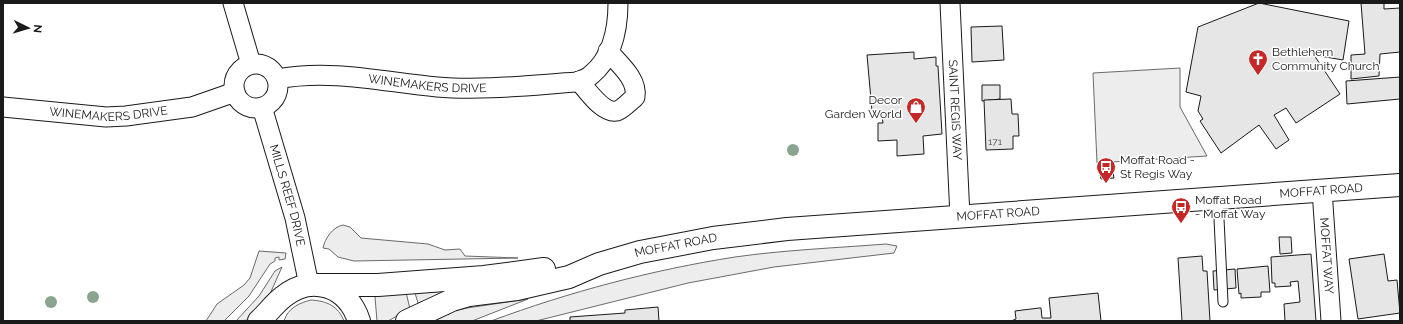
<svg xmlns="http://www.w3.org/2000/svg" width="1403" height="324" font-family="Raleway,sans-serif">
  <rect width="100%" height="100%" fill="#fff"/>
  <!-- green -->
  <g fill="#ededed" stroke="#6a6a6a">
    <path d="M1180,68V107L1207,156L1097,163L1093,73Z"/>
    <path d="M343,225L350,227L361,238L428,244L445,250L460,249L465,256L518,258L354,261L338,257L329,249L323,248C325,238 333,227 343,225Z"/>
    <path d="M886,244L897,246L894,253L774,267L688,283L536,321H491C569,292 652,270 735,257C784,250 835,248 886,244Z"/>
    <path d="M259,251L286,253L285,259L279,260V257L275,258V261L270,264L249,296L224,321H206L217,304L244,285L250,278Z"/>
    <path d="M282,267L269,296L248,317L249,320L236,321L259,296L275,271Z"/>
    <path d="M449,287L450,294L418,303L415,293Z"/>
    <path d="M406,292L410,309L388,321H377L375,297L379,294Z"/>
    <path d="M528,299L472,321H427L446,313L448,315L453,311L467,308Z"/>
    <path d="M311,300C327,301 338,306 344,321H284C288,308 299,303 311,300Z"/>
  </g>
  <!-- building -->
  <g fill="#e6e6e6" stroke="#1a1a1a">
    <path d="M1259,3L1349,21L1343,60L1314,55L1340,94L1296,123L1286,108L1274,115L1289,140L1276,149L1259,125L1221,153L1200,121L1203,119L1198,111L1201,96L1186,92L1198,27Z"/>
    <path d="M1361,3H1384V9L1400,8V52L1380,54L1379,76L1351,79V55L1365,54Z"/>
    <path d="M1002,26L1004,60L972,62L971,27Z"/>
    <path d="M914,52V59L936,57V66H938L942,134L923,136L924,154L897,156V140L878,141V123H883L881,110L872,111L867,55Z"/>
    <path d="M1400,77V99L1347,104L1346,81Z"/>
    <path d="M982,85H1000V99L982,101Z"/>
    <path d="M1011,99L1012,114H1018L1019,136H1013V149L986,150L984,100Z"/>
    <path d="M1113,173L1114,178L1101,179L1100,174Z"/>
    <path d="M1279,237H1291L1292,253L1280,254Z"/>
    <path d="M1311,254L1316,321H1285L1284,304L1300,302L1298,281L1290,282L1291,286L1275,287V283H1272L1271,257Z"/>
    <path d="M1384,254L1388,281L1397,280L1400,313L1358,319L1349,259Z"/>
    <path d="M1202,256L1203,271H1207L1210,321H1182L1178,258Z"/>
    <path d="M1268,266L1270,292H1261V297L1241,298V293L1239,294L1237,269Z"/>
    <path d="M1235,269L1236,288L1214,290L1213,271Z"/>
    <path d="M1098,293L1101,321H1011L1016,319L1015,311L1039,308H1041L1042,318H1051L1049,298Z"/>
    <path d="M658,307L659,321H570V317L625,313V310Z"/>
  </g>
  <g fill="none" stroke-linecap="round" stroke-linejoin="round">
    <defs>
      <path id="lane" d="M1218,198L1223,302"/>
      <g id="street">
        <path d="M233,3L251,64"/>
        <path id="s1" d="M950,3L960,217"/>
        <circle cx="256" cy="86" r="22"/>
        <path id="s2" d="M277,79C332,69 383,82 437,87C481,91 532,85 577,82C581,80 587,79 591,75C612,58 618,29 618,3"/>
        <path d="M579,81C587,90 603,114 617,111C623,109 630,101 635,97C638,79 619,64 608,51"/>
        <path id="s3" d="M3,107L106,117L126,116L192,107L235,92"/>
        <path id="s4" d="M262,107L295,218L309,285"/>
        <path id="s5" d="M1322,190L1331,321"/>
      </g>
      <g id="secondary">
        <path d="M320,285H378L484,277L544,269"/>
        <path d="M259,321C267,314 274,304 283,297C312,273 348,286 359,321"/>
        <path id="s6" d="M407,321L452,300L469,295L517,289L569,277L599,264L640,252L713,238L787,229L1400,185"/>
      </g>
    </defs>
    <!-- lane casing -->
    <use href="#lane" stroke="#1a1a1a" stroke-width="11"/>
    <!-- street casing -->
    <use href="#street" stroke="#1a1a1a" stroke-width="21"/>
    <!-- secondary casing -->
    <use href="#secondary" stroke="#1a1a1a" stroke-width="24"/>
    <!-- lane -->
    <use href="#lane" stroke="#fff" stroke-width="9"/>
    <!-- street -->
    <use href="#street" stroke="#fff" stroke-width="19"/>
    <!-- secondary -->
    <use href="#secondary" stroke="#fff" stroke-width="22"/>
  </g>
  <!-- trees -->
  <g fill="#8aa48f">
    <circle cx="793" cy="150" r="6"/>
    <circle cx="93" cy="297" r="6"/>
    <circle cx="51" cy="302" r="6"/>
  </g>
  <!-- icons -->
  <defs>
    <symbol id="church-pin" viewBox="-11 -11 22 30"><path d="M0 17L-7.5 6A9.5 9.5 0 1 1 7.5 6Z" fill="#c62828" stroke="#fff"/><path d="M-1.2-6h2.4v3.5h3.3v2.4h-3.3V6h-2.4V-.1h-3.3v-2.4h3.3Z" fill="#fff"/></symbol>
    <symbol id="shop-pin" viewBox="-11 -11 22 30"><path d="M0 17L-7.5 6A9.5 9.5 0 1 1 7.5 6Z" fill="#c62828" stroke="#fff"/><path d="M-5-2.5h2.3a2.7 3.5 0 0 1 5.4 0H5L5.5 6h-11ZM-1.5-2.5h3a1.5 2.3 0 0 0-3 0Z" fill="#fff"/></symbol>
    <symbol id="bus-pin" viewBox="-11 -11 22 30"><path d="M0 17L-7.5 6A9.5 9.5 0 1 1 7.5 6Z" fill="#c62828" stroke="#fff"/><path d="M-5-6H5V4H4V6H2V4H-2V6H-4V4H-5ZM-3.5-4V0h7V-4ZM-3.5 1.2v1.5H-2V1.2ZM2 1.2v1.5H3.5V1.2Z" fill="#fff"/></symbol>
  </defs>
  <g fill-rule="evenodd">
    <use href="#church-pin" x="1247" y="48" width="22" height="30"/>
    <use href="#shop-pin" x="905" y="96" width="22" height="30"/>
    <use href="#bus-pin" x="1095" y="156" width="22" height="30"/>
    <use href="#bus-pin" x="1170" y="196" width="22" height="30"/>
  </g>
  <g text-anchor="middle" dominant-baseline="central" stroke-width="3" stroke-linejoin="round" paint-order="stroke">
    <!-- number labels -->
    <g font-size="10" fill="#4d4d4d">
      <text x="995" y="141">171</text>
    </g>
    <!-- poi labels -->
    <g font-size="12" fill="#1a1a1a" stroke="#fff" text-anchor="start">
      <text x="1272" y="52">Bethlehem<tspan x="1272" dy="14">Community Church</tspan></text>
      <text x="902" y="100" text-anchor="end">Decor<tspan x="902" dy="14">Garden World</tspan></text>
      <text x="1120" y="160">Moffat Road -<tspan x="1120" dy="14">St Regis Way</tspan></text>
      <text x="1195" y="200">Moffat Road<tspan x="1195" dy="14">- Moffat Way</tspan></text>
    </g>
    <!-- street labels -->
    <g font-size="12" fill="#1a1a1a" stroke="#fff">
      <text stroke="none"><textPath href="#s2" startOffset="151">WINEMAKERS DRIVE</textPath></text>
      <text stroke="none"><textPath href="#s3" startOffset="106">WINEMAKERS DRIVE</textPath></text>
      <text stroke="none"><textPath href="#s1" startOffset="107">SAINT REGIS WAY</textPath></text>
      <text stroke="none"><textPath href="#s6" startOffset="929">MOFFAT ROAD</textPath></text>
      <text stroke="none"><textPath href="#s4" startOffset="92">MILLS REEF DRIVE</textPath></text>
      <text stroke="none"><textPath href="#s6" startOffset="605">MOFFAT ROAD</textPath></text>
      <text stroke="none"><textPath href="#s6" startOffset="281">MOFFAT ROAD</textPath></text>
      <text stroke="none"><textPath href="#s5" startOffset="66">MOFFAT WAY</textPath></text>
    </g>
  </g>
  <!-- border -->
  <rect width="1403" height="324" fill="none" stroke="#1a1a1a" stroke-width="8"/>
  <!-- north arrow -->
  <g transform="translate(28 28) rotate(95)" stroke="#ffffff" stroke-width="3" paint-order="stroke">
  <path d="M0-3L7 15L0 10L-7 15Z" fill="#1a1a1a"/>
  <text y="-6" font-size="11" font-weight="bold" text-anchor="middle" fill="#1a1a1a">N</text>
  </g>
</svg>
